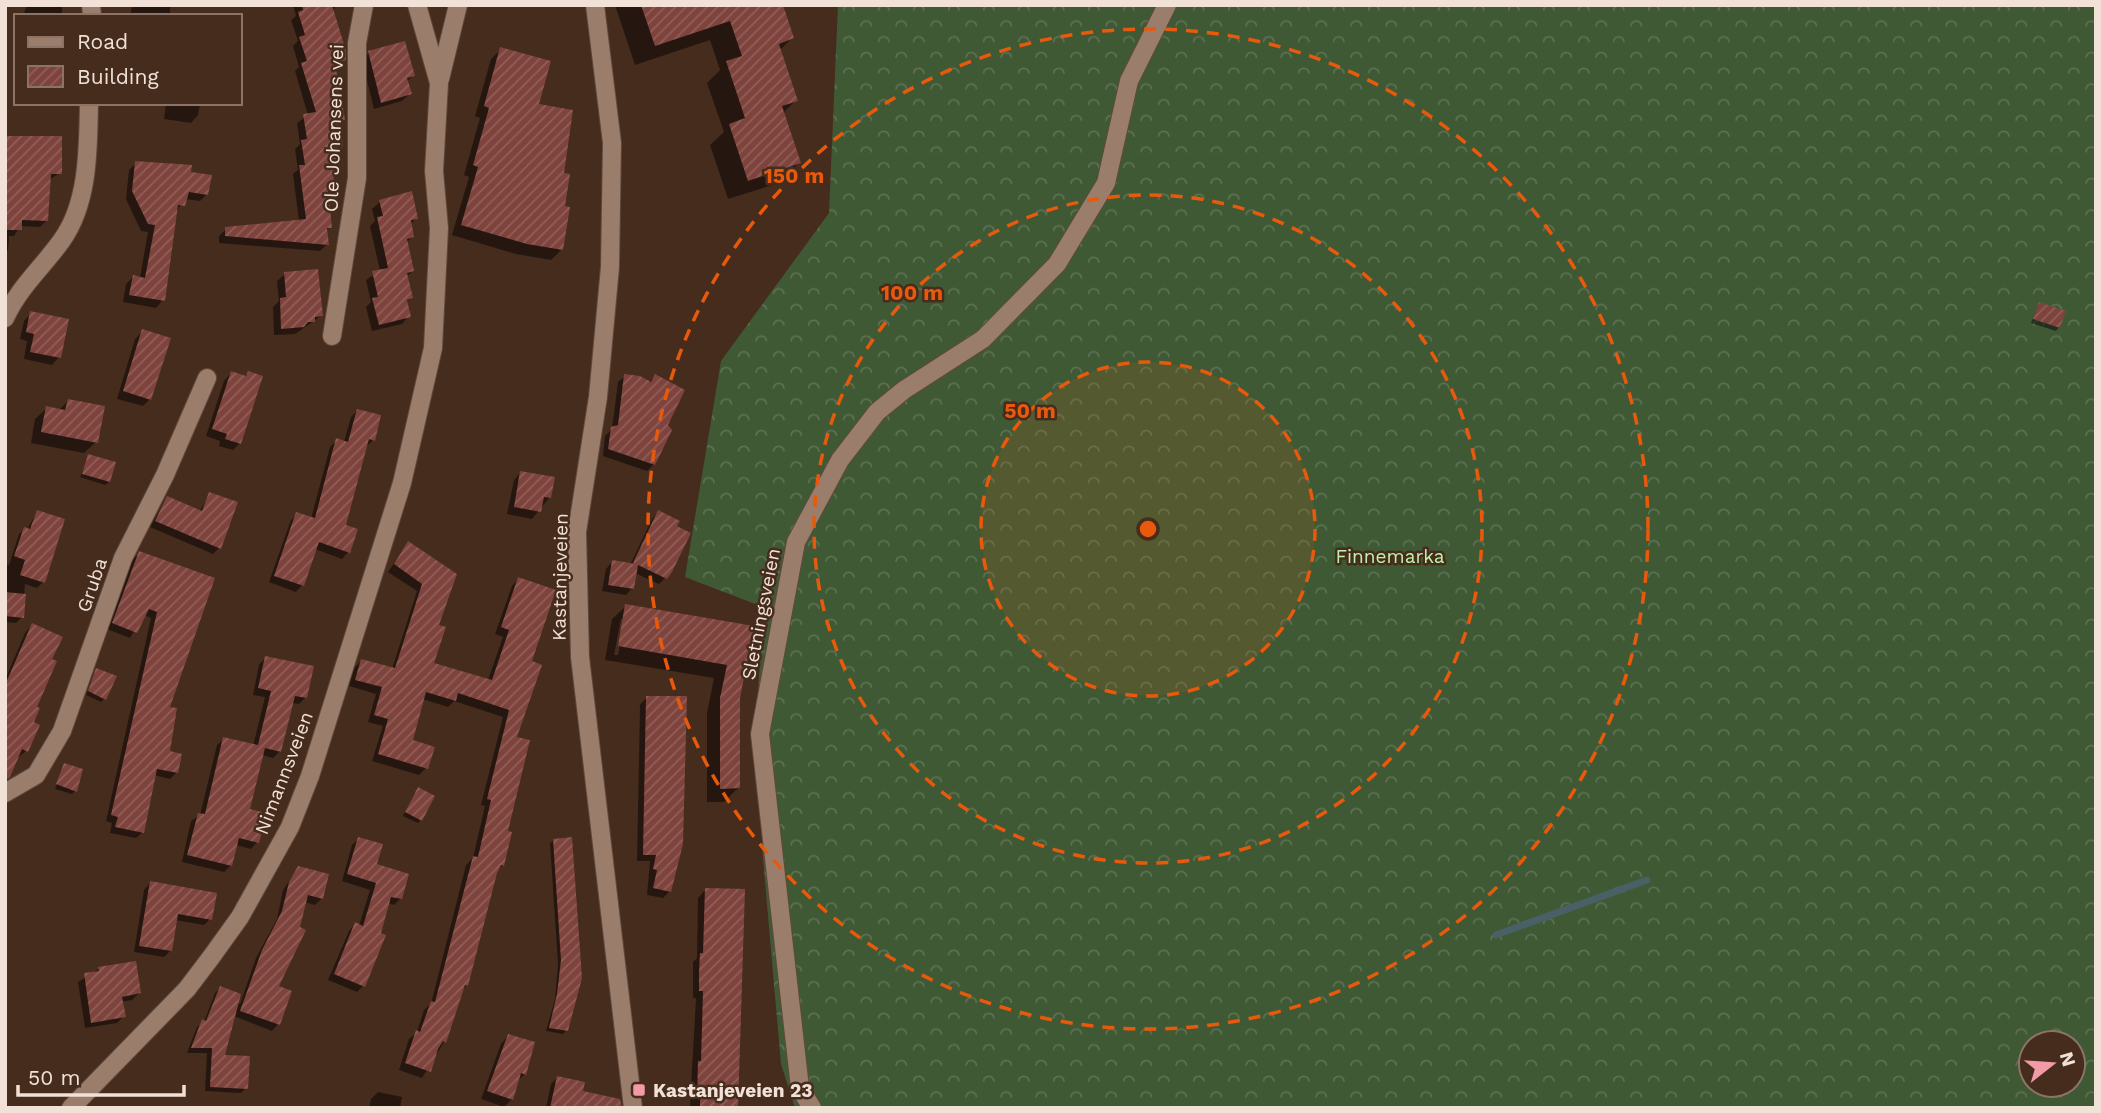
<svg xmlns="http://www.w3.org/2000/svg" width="2101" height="1113" font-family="'Work Sans',sans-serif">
  <defs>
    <pattern id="forest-crowns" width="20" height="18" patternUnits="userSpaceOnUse" patternTransform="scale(1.75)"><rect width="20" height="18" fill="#405935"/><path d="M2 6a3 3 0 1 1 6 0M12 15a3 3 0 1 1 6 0" fill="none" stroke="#5c7152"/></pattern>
    <pattern id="building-hatch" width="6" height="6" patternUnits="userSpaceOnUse" patternTransform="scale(1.75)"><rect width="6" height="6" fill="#7e433d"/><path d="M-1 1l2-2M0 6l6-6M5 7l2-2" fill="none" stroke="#915e58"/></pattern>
  </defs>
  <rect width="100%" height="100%" fill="#462c1d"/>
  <!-- forest -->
  <path fill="url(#forest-crowns)" fill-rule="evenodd" d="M838,5H2096V1108H795L781,1064L763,858L756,730L763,607L685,577L721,361L829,213ZM2031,1043H2073V1085H2031Z"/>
  <!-- shadow -->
  <g fill="#0007" fill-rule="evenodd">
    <path d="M27,5H62V16H23Z"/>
    <path d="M135,5H170V16H131V9Z"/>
    <path d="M293,5H336L332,14L344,60L334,68L343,119L338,125L341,145L336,150L338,171L332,177L333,189L327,195L330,227L326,231L327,244L320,251L219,243V236L226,229L299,221L293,174L298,170L295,149L300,144L297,123L308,115L295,71L299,67L293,46L298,41L291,20L296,16Z"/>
    <path d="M615,5H697L792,38L779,51L796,100L782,114L799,163L779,183L728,199L710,145L724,132L707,83L720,70L710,40L635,65Z"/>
    <path d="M501,49L537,106L562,175L561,250L551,260L516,254L452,235L469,177L464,175L480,118L475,116L491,59Z"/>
    <path d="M369,53L413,76L406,82L410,94L402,101L374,109L362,60Z"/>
    <path d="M166,103H200L198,115L191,123L164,119Z"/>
    <path d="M5,139L60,173L49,180L47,220L40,227L20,226L14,236H9L8,250L5,253Z"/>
    <path d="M136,163L189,173L207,194L200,201L185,199L175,213L163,300L156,308L123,302L126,284L133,277L140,278L148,232L141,231L126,199L129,170Z"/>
    <path d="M380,202L416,218L410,225L413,236L406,243L413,271L406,277L411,298L406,303L409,316L402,324L372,331L366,307L371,302L366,280L380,271L370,226L375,221L372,209Z"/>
    <path d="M285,274L321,316L295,334L274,335L273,307L279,301L277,281Z"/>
    <path d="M2039,304L2059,327L2056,331L2031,323Z"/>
    <path d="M31,313L59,357L52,365L24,359L27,341L20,339L24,321Z"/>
    <path d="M143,331L150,399L143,406L117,399L135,339Z"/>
    <path d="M231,373L244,377L248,373L240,443L233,450L219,446L220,441L206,436L224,381Z"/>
    <path d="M625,376L649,383L655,376L665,425L654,464L647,471L603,456L605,436L612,429L618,382Z"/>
    <path d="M68,401L96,442L84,453L31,443L35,419L47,408L59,410Z"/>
    <path d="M357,411L373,440L367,446L344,526L348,552L342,559L315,549L302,585L296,592L269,582L291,520L297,514L311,519L330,447L337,440L344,442L351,417Z"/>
    <path d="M89,456L109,482L105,485L80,477Z"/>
    <path d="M521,472L550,497L532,519L507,514L514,480Z"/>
    <path d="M210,494L219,548L213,554L150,527L167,498L199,512Z"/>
    <path d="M37,512L43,582L37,588L25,584L22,617L16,623L5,622V564L9,565L19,534L28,528Z"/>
    <path d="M658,512L665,578L659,584L635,573L632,588L626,595L602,591L606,569L612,562L630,565L652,519Z"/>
    <path d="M408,543L437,626L431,664L488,680L503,637L495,634L512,586L518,579L530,662L515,738L503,865L496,871L467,985L461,991L444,1042L422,1078L399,1070L409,1039L417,1032L424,1010L431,1004L466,865L473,858L485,806L481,805L503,717L454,701L448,707L422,699L411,742L426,768L419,775L372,761L383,726L368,722L376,694L349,686L354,668L361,661L392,669L417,591L388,572Z"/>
    <path d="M140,553L213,579L168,708V752L176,773L170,779L154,775L143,832L136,838L110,833L112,823L106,821L151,618L144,615L130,638L107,629L133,559Z"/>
    <path d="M626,606L752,627L738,698V788L724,802H707V713L714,678L605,660L612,619ZM621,619H624L618,655H614Z"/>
    <path d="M32,625L50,660L35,708L26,751L5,768V680L25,633Z"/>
    <path d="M265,658L306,697L299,704L292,703L280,751L273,758L262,755L248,810L257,842L251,849L236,845L231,865L224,872L182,862L191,821L200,815L217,745L224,739L253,746L265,697L253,695L259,665Z"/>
    <path d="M97,669L104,699L101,702L86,695Z"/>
    <path d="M646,698L670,891L663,898L647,895L650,861H637L640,705Z"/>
    <path d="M64,767L75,791L72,794L55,789Z"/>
    <path d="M415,792L421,820L418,823L403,816Z"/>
    <path d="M359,839L400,899L394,905L388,903L363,986L357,992L328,980L349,931L355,924L359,926L370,890L342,881L352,845Z"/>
    <path d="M554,840L566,1031L563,1034L546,1031L555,999L558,964L550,843Z"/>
    <path d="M298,868L322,898L315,905L304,902L276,987L278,1024L272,1031L234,1016L223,1057L246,1088L241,1093L205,1091L207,1053H187L197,1027L204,1022L215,993L220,988L240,1004L256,958L277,919L283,890Z"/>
    <path d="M150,883L210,919L204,925L175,920L170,951L164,957L134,952L144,890Z"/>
    <path d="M705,890L737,1101L739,1108H693L690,1105L696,998H693V962L697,958L698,898Z"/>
    <path d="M99,969L139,993L132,1000L121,1002L124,1016L117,1023L85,1028L78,982Z"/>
    <path d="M508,1036L525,1074L516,1082L512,1099L504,1107L481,1099L501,1044Z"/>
    <path d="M557,1078L607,1108H546L551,1084Z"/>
    <path d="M378,1092L402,1097L400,1108H369L371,1099Z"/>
  </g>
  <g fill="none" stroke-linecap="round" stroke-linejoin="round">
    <!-- stream -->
    <path stroke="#496066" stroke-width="7" d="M1496,935L1647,880"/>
  </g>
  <!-- building -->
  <g fill="url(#building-hatch)">
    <path d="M302,5H332L346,51V60L335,64L345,120L339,121L343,146L337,147L340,171L333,172L335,189L328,190L332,228H327L329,245L225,236V227L306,219L299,165H305L301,140L307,139L303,114L316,112L301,63L307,61L299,37L305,35L298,12L303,10Z"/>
    <path d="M641,5H783L794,38L779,44L798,101L782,106L801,163L748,181L729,124L745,118L726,61L742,56L730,21L655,46Z"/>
    <path d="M405,41L415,76L407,78L412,94L381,103L368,51Z"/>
    <path d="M500,47L551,61L539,104L573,110L564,173L570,174L565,206L570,207L563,250L527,244L461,225L478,167L473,165L489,108L484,106Z"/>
    <path d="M5,136H62V174H51L48,221L22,220V230H5Z"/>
    <path d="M135,161L192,165L191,172L212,175L208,195L189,192L185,206L178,205L165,301L129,295L133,275L145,278L155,225L148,224L132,191Z"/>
    <path d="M412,191L418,219L411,220L414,237L407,239L414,271L407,273L413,298L407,300L411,317L379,325L372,298L378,297L372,271L388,268L377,217L383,216L379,200Z"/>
    <path d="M318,269L323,316L315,317V322H308L304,327L281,329L280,298L286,297L284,272Z"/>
    <path d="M2039,302L2066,311L2060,328L2033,319Z"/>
    <path d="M30,311L69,319L61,358L30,352L34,334L26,332Z"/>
    <path d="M142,329L171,338L151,400L123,391Z"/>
    <path d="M231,371L246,376L248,371L263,376L241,444L225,439L227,434L212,429Z"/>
    <path d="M624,374L640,376L651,382L655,374L685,390L668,425L672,430L655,465L608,449L611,427L618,425Z"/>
    <path d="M68,399L105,406L98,443L41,432L46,406L65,410Z"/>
    <path d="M357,409L381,415L375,441L369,439L346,525L358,529L350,553L319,542L304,586L274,576L296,512L315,518L336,438L348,442Z"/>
    <path d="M88,454L116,462L110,482L82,474Z"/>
    <path d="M520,471L555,477L551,498L544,497L541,512L514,507Z"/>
    <path d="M209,492L238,502L221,549L155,521L167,496L202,511Z"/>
    <path d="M37,510L65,519L45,583L20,575L25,560L14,556L24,527L30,529Z"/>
    <path d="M658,510L680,521L677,526L691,533L672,572L667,579L638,565L634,589L608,585L612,560L636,564L633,563Z"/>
    <path d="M408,541L457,574L439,625L446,627L434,663L492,680L509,630L501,627L518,577L556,590L532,661L542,665L517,737L530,740L508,831L512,832L504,866L501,865L497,873L468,986L465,985L446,1043L443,1041L438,1049L431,1072L405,1063L416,1030L420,1032L431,1001L435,1002L473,856L478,857L491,800L487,799L509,710L458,693L456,701L426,692L413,740L435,747L428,769L378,754L388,719L374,715L382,687L355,680L361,659L395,668L422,584L394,564Z"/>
    <path d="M139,551L215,578L170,707L177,708L170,751L182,754L178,773L157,769L144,833L115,827L118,817L111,815L157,612L149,609L137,633L112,623Z"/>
    <path d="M5,592L26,594L24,618L5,616Z"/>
    <path d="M625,604L754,626L740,698V788L720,789V698L727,665L618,646Z"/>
    <path d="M32,623L63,637L52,659L57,661L37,707L40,708L34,722L40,725L28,752L22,749L10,777L5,780V685Z"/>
    <path d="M265,656L314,666L307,698L295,696L281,752L265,748L250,809L262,812L264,825L259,843L239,838L232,866L187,855L198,813L205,814L223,737L258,745L271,691L258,688Z"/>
    <path d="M96,668L117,676L106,700L88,691Z"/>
    <path d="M646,696H687L683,844L671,892L653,888L657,870L653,869L656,855H643Z"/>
    <path d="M64,763L83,769L77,792L56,784Z"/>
    <path d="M418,787L435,796L422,821L405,812Z"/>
    <path d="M358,837L383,844L377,864L409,874L402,899L391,897L381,933L386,935L365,987L334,974L355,922L363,926L376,883L347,874Z"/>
    <path d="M572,837L582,978L568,1031L549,1028L557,994L561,960L553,839Z"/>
    <path d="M298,866L329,874L323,899L308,895L300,927L306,930L279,986L292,991L280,1025L240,1011L262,950L282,911L289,882Z"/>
    <path d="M150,881L217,893L212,920L178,914L172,951L139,946Z"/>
    <path d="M705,888L745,889L738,1108H700V1098H697L698,1061H701L703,991H699V972L700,953H703Z"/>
    <path d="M136,961L141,993L122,997L126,1017L91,1023L84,973L99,971L98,967Z"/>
    <path d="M220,986L241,994L225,1055L250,1056L248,1089L210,1087L212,1048H191L202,1019L206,1021Z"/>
    <path d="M508,1034L535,1042L526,1075L521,1073L513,1100L487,1091Z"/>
    <path d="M557,1076L585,1082L583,1091L620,1099L622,1108H550Z"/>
  </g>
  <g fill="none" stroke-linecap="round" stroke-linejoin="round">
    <defs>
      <g id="minor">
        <path d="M91,5L92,16"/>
        <path d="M595,5L612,143L610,267L598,397L577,532L580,657L633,1108"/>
        <path d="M440,79L458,5"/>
        <path d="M5,318C19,287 43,267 62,240C89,202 88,148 89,103"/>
        <path d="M332,336L357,178V43L364,5"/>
        <path d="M5,793L36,775L62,731L123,558L165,475L207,378"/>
        <path d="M71,1108L187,989L212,956L240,917L290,827L310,776L402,483L433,348L439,228L434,171L439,83L417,5"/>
        <path d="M812,1108L800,1088L760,734L796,542L840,460L877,412L904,390L983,339L1057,264L1106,183L1129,81L1167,5"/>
      </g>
    </defs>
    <!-- minor casing -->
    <use href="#minor" stroke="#5f493c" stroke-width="20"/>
    <!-- minor -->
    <use href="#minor" stroke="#9b7d6b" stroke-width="18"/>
  </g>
  <!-- distance rings -->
  <circle cx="1148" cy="529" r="167" fill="#e8590c" fill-opacity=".12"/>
  <g fill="none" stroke="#e8590c" stroke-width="3.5" stroke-dasharray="12 9">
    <circle cx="1148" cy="529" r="167"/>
    <circle cx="1148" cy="529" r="334"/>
    <circle cx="1148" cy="529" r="500"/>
  </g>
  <!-- markers -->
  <rect fill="#f39aa9" stroke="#462c1d" stroke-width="2.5" x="632" y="1083" width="14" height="14" rx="3.5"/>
  <g text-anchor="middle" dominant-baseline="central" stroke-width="5" stroke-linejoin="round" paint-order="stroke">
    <!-- street labels -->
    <g font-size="19" fill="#f2e1d7" stroke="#462c1d">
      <text transform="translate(334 128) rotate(-88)">Ole Johansens vei</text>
      <text transform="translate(560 577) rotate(-89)">Kastanjeveien</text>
      <text transform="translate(92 585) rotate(-71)">Gruba</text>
      <text transform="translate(761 614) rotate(-79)">Sletningsveien</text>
      <text transform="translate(284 773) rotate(-69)">Nimannsveien</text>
    </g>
    <!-- park labels -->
    <g font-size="19" fill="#bdf3a8" stroke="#462c1d">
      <text x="1390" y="556">Finnemarka</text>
    </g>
    <!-- poi labels -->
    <g font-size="19" font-weight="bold" fill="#f2e1d7" stroke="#462c1d" text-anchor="start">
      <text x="653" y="1090">Kastanjeveien 23</text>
    </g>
  </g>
  <circle cx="1148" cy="529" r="10" fill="#e8590c" stroke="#462c1d" stroke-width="3.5"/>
  <g font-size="21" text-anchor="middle" font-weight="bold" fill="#e8590c" stroke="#462c1d" stroke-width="5" stroke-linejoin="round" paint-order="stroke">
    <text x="794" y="183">150 m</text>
    <text x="912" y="300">100 m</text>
    <text x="1030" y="418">50 m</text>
  </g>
  <!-- border -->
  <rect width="2101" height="1113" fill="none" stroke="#f2e1d7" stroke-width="14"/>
  <!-- legend -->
  <rect x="14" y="14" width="228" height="91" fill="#462c1d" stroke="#8b7467" stroke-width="2"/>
  <rect x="28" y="37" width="35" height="10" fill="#9b7d6b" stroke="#8b7467" stroke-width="2"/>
  <text x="77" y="49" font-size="21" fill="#f2e1d7">Road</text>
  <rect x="28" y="66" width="35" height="21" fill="url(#building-hatch)" stroke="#8b7467" stroke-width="2"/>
  <text x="77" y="84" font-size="21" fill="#f2e1d7">Building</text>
  <!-- north arrow -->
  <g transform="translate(2052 1064) rotate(73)"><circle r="33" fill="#462c1d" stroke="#8b7467" stroke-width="2"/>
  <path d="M0-5L12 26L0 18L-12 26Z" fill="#f39aa9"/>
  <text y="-10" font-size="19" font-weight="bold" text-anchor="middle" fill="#f2e1d7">N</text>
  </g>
  <!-- scale -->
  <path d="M18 1085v10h166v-10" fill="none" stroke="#f2e1d7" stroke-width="3.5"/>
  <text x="28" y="1085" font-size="21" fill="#f2e1d7" stroke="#462c1d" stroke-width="5" paint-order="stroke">50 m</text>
</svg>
